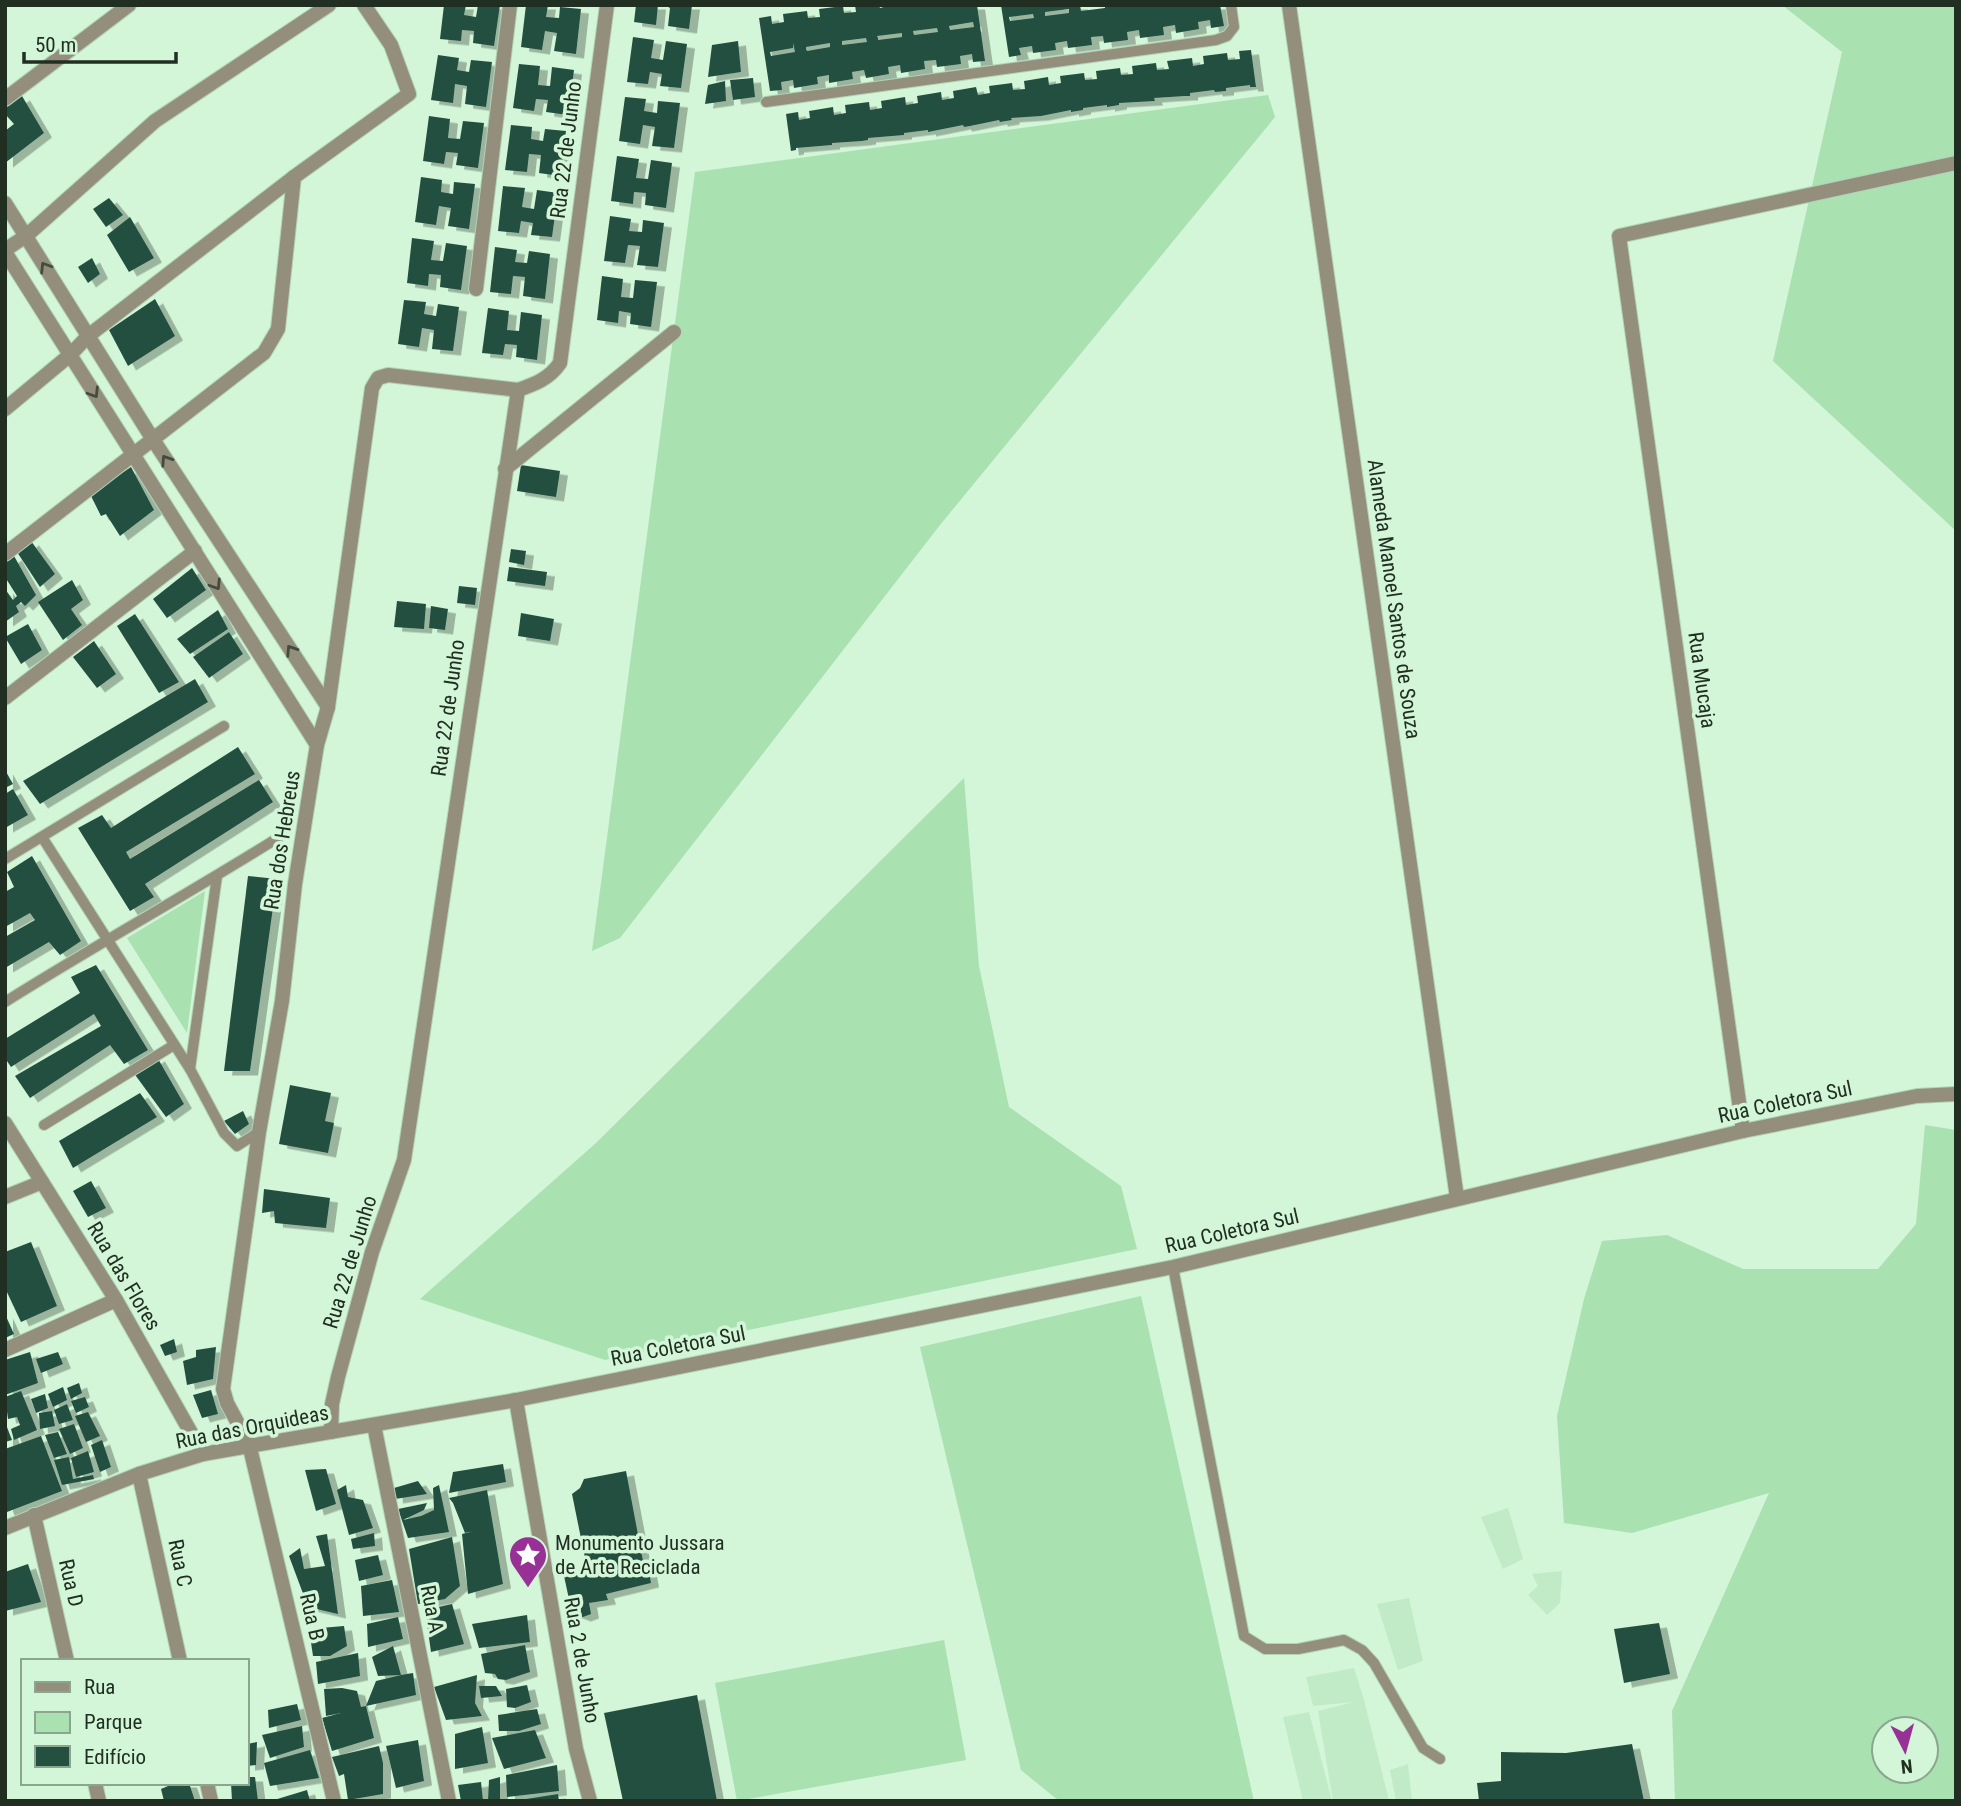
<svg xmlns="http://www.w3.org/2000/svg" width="1961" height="1806" font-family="'Roboto Condensed',sans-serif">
  <defs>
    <filter id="shadow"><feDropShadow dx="8" dy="4.5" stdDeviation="0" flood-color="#0004"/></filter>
  </defs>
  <rect width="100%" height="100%" fill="#d2f6d7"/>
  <!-- built -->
  <g fill="#c1ebc7">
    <path d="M1508,1508L1523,1559L1503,1569L1481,1517Z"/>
    <path d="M1562,1571L1560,1603L1547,1615L1528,1595L1538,1586L1532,1574Z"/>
    <path d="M1409,1598L1423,1661L1398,1670L1377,1604Z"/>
    <path d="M1354,1668L1364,1700L1389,1801H1333L1318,1711L1354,1702L1313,1706L1306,1677Z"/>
    <path d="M1309,1712L1332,1801H1303L1283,1717Z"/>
    <path d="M1408,1764L1412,1801H1396L1390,1770Z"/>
  </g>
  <!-- green -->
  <g fill="#a9e1b1" fill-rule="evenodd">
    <path d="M1782,5H1956V531L1773,361L1842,52Z"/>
    <path d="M1268,95L1275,117L940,525L620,938L592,951L695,172Z"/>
    <path d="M964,778L979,966L1009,1107L1121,1186L1137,1249L605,1360L420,1299L596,1143Z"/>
    <path d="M205,891L187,1033L127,938Z"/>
    <path d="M1925,1125L1956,1130V1801H1675L1672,1711L1769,1493L1632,1533L1564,1523L1557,1416L1584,1299L1602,1241L1667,1235L1743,1269H1878L1916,1224ZM1926,1729V1771H1884V1729Z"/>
    <path d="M1141,1296L1254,1801H1059L1021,1770L920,1347Z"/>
    <path d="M944,1640L966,1760L737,1801L715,1683Z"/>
  </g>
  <!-- building -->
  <g fill="#235041" fill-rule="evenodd" filter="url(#shadow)">
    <path d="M444,5H466L464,15L476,17L478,5H500L494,46L473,43L474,31L462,30L461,41L440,39Z"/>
    <path d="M526,5H548L546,17L559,18L560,7L581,9L576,54L554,51L557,33L545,31L542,50L521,47Z"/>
    <path d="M636,5H658L656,25L634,22Z"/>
    <path d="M665,5H692L689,29L668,26L670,8Z"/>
    <path d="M855,5H879L880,8L891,5H977L985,61L973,62L972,54L960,56L961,64L937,67L936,60L924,61L925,69L901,73L900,65L888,67L889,74L866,78L864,70L852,72L853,79L829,83V75L817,77L818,84L794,88L793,80L781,82L782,90L770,91L759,18L771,16L772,24L784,22L783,14L807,11L808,18L820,17L819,9L843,6L844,13L856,12ZM973,22L974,27L950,30L949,26ZM937,28L938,32L914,35L913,31ZM902,33V37L878,40V38L877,36ZM866,38L867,42L842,45V41ZM793,43L795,52L771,56L770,52L793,48ZM830,43V47L807,51L806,49V47Z"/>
    <path d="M1001,5H1080L1081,11L1105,8V5H1220L1224,26L1211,28L1210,20L1198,22L1199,29L1176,33L1175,25L1163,27L1164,35L1140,38L1139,30L1127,32L1128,40L1104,43L1103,36L1091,37L1092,45L1068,48L1067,41L1055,43L1056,50L1033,53L1032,46L1019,48L1021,55L1009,57ZM1069,9V13L1045,16V12ZM1033,14L1034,18L1010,21L1009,17Z"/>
    <path d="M633,37L654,40L651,58L663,60L666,41L687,44L681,88L660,86L662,74L650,72L648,84L627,82Z"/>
    <path d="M738,41L741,72L708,77L712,45Z"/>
    <path d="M1251,50L1256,87H1250V85L1226,88V91L1215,92L1214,90L1190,93V96H1185L1154,98L1155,101L1119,103V105L1107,107V105L1083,108V110L1071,112V110L1041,116L1011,118L1012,120L1000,122L999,120L970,126L964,127L963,125L928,132V130L904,133V135L868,138V140L862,141L832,143V145L796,148V150L791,151L786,114L798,112L799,120L810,118L809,111L833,107L834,115L846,113L845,105L869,102L870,110L882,108L881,101L905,97L906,105L918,103L917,96L941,92L942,100L954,98L953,91L976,87L978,95L990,93L989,86L1012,83L1013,90L1025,89L1024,81L1048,77L1049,85L1061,83L1060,76L1084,73L1085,80L1097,79L1096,71L1120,68L1121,75L1133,74L1132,66L1156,63L1157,70L1169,69L1167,61L1192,58L1193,66L1204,64L1203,56L1227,53L1228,60L1240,59L1239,51Z"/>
    <path d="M438,55L459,58L457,70L469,72L471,60L492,62L486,107L465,104L467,86L455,84L453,103L431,100Z"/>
    <path d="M519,64L540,66L538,85L550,86L552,67L574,70L568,115L546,112L548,100L536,99L534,111L513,108Z"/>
    <path d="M753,78L755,97L733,100L730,80Z"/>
    <path d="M725,81L726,101L705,104L708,85Z"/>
    <path d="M22,96L44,133L5,163V131L14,124L5,114V107Z"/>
    <path d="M625,97L646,99L644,111L657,113L658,101L680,103L674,148L652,146L655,127L643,125L640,144L619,141Z"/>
    <path d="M429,116L450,119L448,138L460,139L463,121L484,123L478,168L456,165L458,153L446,152L444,164L423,161Z"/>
    <path d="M511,125L532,127L531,139L543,141L545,129L566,131L560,176L539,173L541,155L529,154L527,172L505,170Z"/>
    <path d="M617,156L639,159L636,178L648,179L651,160L672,163L666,208L645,205L646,193L634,192L633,204L611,201Z"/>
    <path d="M421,177L442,180L441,192L453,194L454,182L475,184L469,229L448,226L451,208L439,206L436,225L415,222Z"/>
    <path d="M503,186L525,188L522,207L534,209L537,190L558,193L552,237L531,235L533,223L521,221L519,233L498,231Z"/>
    <path d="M109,198L123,215L106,227L93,209Z"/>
    <path d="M610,216L631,219L629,231L642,232L643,220L664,223L658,267L637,265L640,246L628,245L625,263L604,261Z"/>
    <path d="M130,217L154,258L129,272L107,235Z"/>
    <path d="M412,238L434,241L431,260L443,261L446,243L467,246L461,290L440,287L441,275L429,274L428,286L407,283Z"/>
    <path d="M495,247L517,250L515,262L527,263L529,251L550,254L545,299L523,296L525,277L513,276L511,294L490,292Z"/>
    <path d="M92,258L100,274L88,283L78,267Z"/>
    <path d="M602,276L623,279L621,297L633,298L635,280L657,282L651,327L630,324L631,313L619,311L618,323L597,320Z"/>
    <path d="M155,299L175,336L128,366L109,330Z"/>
    <path d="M404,300L426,302L424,314L436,316L438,304L459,307L453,351L432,349L434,330L422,328L419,347L398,344Z"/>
    <path d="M488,308L509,311L507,330L519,331L521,312L542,315L537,360L516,357L517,345L505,344L503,355L482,353Z"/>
    <path d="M521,465L560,471L556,497L517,491Z"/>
    <path d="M131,467L154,510L120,536L106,514L101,516L90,494Z"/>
    <path d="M31,541L55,574L40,587L17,552Z"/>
    <path d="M511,549L526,551L524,565L509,562Z"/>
    <path d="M14,556L36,595L25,606L21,602L16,606L19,612L5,622V589L13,600L17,596L5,577V562Z"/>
    <path d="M509,567L547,572L545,586L507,581Z"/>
    <path d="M192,568L206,590L167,618L153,599Z"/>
    <path d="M72,580L83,600L71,609L82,625L63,640L38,602Z"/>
    <path d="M459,586L477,588L475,605L457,603Z"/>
    <path d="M397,601L426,604L424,629L394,627Z"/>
    <path d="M431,606L448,609L445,630L429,628Z"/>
    <path d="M218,610L228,629L190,654L177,639Z"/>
    <path d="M521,613L554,619L550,641L518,636Z"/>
    <path d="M135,614L179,682L159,693L117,626Z"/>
    <path d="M28,624L42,650L21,664L5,637Z"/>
    <path d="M229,632L243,654L209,678L193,657Z"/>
    <path d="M94,641L116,674L97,688L73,657Z"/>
    <path d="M195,679L208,702L40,804L23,781Z"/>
    <path d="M238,747L255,774L126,852L130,859L259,780L273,802L145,884L154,897L130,911L78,828L102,815L111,828Z"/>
    <path d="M5,770L13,784L5,788Z"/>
    <path d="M13,789L28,815L5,828V794Z"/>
    <path d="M32,856L81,941L60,955L49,942L5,968V937L35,920L30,913L5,927V892L14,887L7,872Z"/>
    <path d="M248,876L277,879L250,1071H224Z"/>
    <path d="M96,965L148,1050L124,1064L110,1045L30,1098L15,1076L101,1026L94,1014L11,1067L5,1058V1039L80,993L71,977Z"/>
    <path d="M157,1057L184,1104L166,1117L133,1072Z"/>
    <path d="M290,1085L331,1093L325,1121L334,1123L328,1153L279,1144Z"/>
    <path d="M140,1093L157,1117L73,1168L59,1141Z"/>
    <path d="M243,1111L249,1124L235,1134L224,1121Z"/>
    <path d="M91,1181L106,1208L88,1217L73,1191Z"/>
    <path d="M264,1189L330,1198L326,1228L275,1223L274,1211L262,1213Z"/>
    <path d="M31,1242L57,1306L21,1322L5,1288V1252Z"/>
    <path d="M5,1314L14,1334L5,1338Z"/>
    <path d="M174,1339L177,1352L165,1356L160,1345Z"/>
    <path d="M216,1347L213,1379L187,1385L183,1361L196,1357V1350Z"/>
    <path d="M30,1352L38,1383L5,1395V1360Z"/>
    <path d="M58,1352L63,1364L41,1373L36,1359Z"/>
    <path d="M79,1383L82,1393L71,1399L67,1388Z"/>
    <path d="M63,1387L67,1400L53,1407L48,1394Z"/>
    <path d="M211,1390L218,1414L202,1418L193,1395Z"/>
    <path d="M21,1391L37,1430L14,1440L11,1429L20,1425L17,1417L8,1419L5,1397Z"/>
    <path d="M45,1394L48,1408L36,1413L31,1399Z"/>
    <path d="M85,1397L89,1407L76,1413L71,1401Z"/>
    <path d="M67,1404L73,1420L59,1424L54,1410Z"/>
    <path d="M52,1411L55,1426L40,1429L39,1413Z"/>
    <path d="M88,1412L100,1436L86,1442L75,1416Z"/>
    <path d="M5,1422L12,1440L5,1442Z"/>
    <path d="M74,1424L83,1448L70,1454L59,1429Z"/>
    <path d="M58,1432L67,1454L54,1458L45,1435Z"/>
    <path d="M41,1436L62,1491L7,1512L5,1507V1449Z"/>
    <path d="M102,1440L111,1467L100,1472L91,1445Z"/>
    <path d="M88,1451L94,1472L76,1477L71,1458Z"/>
    <path d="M69,1457L73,1479L93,1475L94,1479L62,1485L54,1460Z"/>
    <path d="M503,1464L506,1482L449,1493L453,1472Z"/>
    <path d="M326,1469L336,1504L316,1511L305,1470Z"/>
    <path d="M626,1471L643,1561H647L651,1583L606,1594L608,1600L589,1603L591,1614L583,1617L572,1613L564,1576L588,1573L572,1494L580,1488L584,1479Z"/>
    <path d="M418,1481L427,1494L395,1499L394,1488Z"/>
    <path d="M346,1485L348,1497L363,1500L373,1528L349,1535L337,1490Z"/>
    <path d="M439,1485L449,1532L408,1538L398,1509L427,1503L424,1510L403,1520L421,1516L434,1510L433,1488Z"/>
    <path d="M487,1490L503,1584L468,1594L462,1534L474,1531L465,1533L453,1503L449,1498Z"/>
    <path d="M374,1533L375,1546L353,1549L351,1539Z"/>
    <path d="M327,1534L338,1614L308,1607L289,1556L300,1548L304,1569L325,1566L316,1536Z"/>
    <path d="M452,1537L460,1586L445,1599L418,1604L409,1549Z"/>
    <path d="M378,1555L383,1575L359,1581L355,1560Z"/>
    <path d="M28,1564L41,1602L5,1611V1572Z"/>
    <path d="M392,1580L399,1612L363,1616L361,1586Z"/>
    <path d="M452,1604L464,1644L431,1652L425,1610Z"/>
    <path d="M527,1615L530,1642L479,1648L472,1624Z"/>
    <path d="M398,1617L403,1639L368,1647L367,1624Z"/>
    <path d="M1659,1623L1670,1674L1624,1683L1614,1629Z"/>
    <path d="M344,1626L347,1646L330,1656H313L309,1629Z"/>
    <path d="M525,1645L530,1672L506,1680L498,1679L495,1674L485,1673L481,1654Z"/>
    <path d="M393,1646L401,1675L413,1673L416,1695L366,1706L376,1681L401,1675L378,1676L372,1657Z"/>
    <path d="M358,1653L360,1676L318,1684L316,1662Z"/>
    <path d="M477,1675L475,1703L482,1716L446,1720L434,1687Z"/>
    <path d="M527,1685L531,1702L515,1708L507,1707L506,1689Z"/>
    <path d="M479,1686H496L502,1696L481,1698Z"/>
    <path d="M342,1688L357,1691L361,1707L366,1706L374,1738L332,1751L322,1718L341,1713L326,1716L324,1689Z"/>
    <path d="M697,1695L717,1801H623L604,1713Z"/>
    <path d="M297,1704L301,1720L269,1728L268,1710Z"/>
    <path d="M537,1709L541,1724L519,1731H499L498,1715Z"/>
    <path d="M302,1726L304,1747L270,1758L262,1735Z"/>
    <path d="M482,1727L488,1763L455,1769V1734Z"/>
    <path d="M535,1730L546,1758L504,1769L492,1738Z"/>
    <path d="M418,1740L424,1781L396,1788L386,1746Z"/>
    <path d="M257,1742L256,1765L247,1766V1744Z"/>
    <path d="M1632,1744L1644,1801H1479L1477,1783L1501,1781V1752L1566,1753Z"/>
    <path d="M379,1746L383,1763V1794L348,1800L344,1774L339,1776L332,1757Z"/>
    <path d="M310,1750L319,1778L270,1786L264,1763Z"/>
    <path d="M557,1765L559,1791L507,1797L506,1775Z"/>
    <path d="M247,1777H255L258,1801H232L231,1783H247Z"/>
    <path d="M500,1777V1801H488L489,1780Z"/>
    <path d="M481,1782L483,1801H461L458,1785Z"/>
    <path d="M175,1783H189L195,1801H164L161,1789Z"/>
    <path d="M307,1790L310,1801H274V1800Z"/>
    <path d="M558,1794L559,1801H526V1799Z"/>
  </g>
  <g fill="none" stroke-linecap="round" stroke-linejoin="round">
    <defs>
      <g id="service">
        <path d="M766,102L1216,40L1227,36L1234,27L1231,5"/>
        <path d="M42,837L190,1069L224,1133L237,1146L259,1132"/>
        <path d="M5,859L224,726"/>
        <path d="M5,1002C97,944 192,892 284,834"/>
        <path d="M190,1069L217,876"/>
        <path d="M44,1125L174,1045"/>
        <path d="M1173,1267L1244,1636L1265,1649H1298L1344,1640L1362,1650L1374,1663L1423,1748L1440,1759"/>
      </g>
      <g id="minor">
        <path d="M1289,5L1457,1198"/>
        <path d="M5,99L129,5"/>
        <path d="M5,203L152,438L328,707"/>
        <path d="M5,250L26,236L155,121L329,5"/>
        <path d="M5,252L317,745"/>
        <path d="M476,289L510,5"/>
        <path d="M5,409L70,355L88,336L294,177L409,94L391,45L364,5"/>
        <path d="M505,469L674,332"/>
        <path d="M5,554L264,353L278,329L294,177"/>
        <path d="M5,698L195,551"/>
        <path d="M5,1123L116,1300L203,1454"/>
        <path d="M1743,1131L1619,236L1956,163"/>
        <path d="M5,1197L42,1182"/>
        <path d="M5,1350L116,1300"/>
        <path d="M374,1425L449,1801"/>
        <path d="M331,1432L332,1404L338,1377L372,1252L404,1160L518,390C535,384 549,379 560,363L607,5"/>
        <path d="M139,1474L180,1661"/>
        <path d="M34,1515L67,1661"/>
        <path d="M95,1783L99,1801"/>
        <path d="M207,1783L211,1801"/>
        <path d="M334,1801L249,1444L227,1403L223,1389L259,1132L282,1001L295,884L317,745L328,707L372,388L378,378L388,375L518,390"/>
      </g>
      <g id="tertiary">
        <path d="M516,1400L576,1749L590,1801"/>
        <path d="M5,1528L139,1474L203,1454L516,1400L1173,1267L1743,1131L1917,1096L1956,1094"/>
      </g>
    </defs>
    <!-- service casing -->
    <use href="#service" stroke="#b2d2b7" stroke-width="12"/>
    <!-- minor casing -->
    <use href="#minor" stroke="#b2d2b7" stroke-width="16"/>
    <!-- tertiary casing -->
    <use href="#tertiary" stroke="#b2d2b7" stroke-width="16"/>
    <!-- service -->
    <use href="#service" stroke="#948e7d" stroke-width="10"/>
    <!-- minor -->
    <use href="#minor" stroke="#948e7d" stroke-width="14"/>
    <!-- tertiary -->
    <use href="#tertiary" stroke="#948e7d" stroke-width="14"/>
  </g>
  <!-- one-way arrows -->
  <defs><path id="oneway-chevron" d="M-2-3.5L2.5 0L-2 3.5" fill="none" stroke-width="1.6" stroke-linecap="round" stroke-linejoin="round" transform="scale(1.75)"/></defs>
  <g stroke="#444c3e">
    <use href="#oneway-chevron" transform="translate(45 267) rotate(-122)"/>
    <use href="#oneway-chevron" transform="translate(94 393) rotate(58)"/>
    <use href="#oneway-chevron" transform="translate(166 460) rotate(-123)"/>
    <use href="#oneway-chevron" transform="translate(216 585) rotate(58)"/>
    <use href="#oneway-chevron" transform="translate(291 650) rotate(-123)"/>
  </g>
  <!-- icons -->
  <defs>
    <symbol id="sight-pin" viewBox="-11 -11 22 30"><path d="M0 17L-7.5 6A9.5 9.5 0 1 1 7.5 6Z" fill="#983196" stroke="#d2f6d7"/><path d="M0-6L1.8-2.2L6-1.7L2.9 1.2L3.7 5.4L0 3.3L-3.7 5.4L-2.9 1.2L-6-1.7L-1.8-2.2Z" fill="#fff"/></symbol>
  </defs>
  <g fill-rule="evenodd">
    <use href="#sight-pin" x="506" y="1533" width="44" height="60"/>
  </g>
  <g text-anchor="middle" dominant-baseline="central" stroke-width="7" stroke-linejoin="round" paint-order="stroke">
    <!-- street labels -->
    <g font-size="21" fill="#212f23" stroke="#d2f6d7">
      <text transform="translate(566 150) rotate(-83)">Rua 22 de Junho</text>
      <text transform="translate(1394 599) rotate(82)">Alameda Manoel Santos de Souza</text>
      <text transform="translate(1702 680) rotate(82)">Rua Mucaja</text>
      <text transform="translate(448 708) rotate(-82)">Rua 22 de Junho</text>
      <text transform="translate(282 840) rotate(-81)">Rua dos Hebreus</text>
      <text transform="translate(1785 1102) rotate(-12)">Rua Coletora Sul</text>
      <text transform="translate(1232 1231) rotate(-13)">Rua Coletora Sul</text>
      <text transform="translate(350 1262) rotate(-73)">Rua 22 de Junho</text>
      <text transform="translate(124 1276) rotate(59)">Rua das Flores</text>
      <text transform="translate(678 1346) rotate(-11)">Rua Coletora Sul</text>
      <text transform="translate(252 1427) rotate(-11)">Rua das Orquideas</text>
      <text transform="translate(180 1563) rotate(78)">Rua C</text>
      <text transform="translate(71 1583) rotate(77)">Rua D</text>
      <text transform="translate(432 1609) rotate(79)">Rua A</text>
      <text transform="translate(312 1617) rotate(77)">Rua B</text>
      <text transform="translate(582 1660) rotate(80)">Rua 2 de Junho</text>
    </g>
    <!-- poi labels -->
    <g font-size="21" fill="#212f23" stroke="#d2f6d7" text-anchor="start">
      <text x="555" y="1543">Monumento Jussara<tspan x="555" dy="24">de Arte Reciclada</tspan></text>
    </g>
  </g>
  <!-- border -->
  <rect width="1961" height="1806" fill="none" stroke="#212f23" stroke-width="14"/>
  <!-- legend -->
  <rect x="21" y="1659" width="228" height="126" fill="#d2f6d7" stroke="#8ba68f" stroke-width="2"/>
  <rect x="35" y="1682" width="35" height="10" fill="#948e7d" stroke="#8ba68f" stroke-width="2"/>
  <text x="84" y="1694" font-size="21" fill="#212f23">Rua</text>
  <rect x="35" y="1712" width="35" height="21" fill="#a9e1b1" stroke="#8ba68f" stroke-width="2"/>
  <text x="84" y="1729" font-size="21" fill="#212f23">Parque</text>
  <rect x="35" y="1746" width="35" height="21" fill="#235041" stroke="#8ba68f" stroke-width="2"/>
  <text x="84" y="1764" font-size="21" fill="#212f23">Edifício</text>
  <!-- north arrow -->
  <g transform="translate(1905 1750) rotate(174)"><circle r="33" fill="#d2f6d7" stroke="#8ba68f" stroke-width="2"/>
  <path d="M0-5L12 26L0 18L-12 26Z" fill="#983196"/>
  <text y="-10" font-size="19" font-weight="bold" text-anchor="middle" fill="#212f23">N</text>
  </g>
  <!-- scale -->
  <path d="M24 52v10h152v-10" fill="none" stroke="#212f23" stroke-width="3.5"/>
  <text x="35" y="52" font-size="21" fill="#212f23" stroke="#d2f6d7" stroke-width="5" paint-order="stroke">50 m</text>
</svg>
